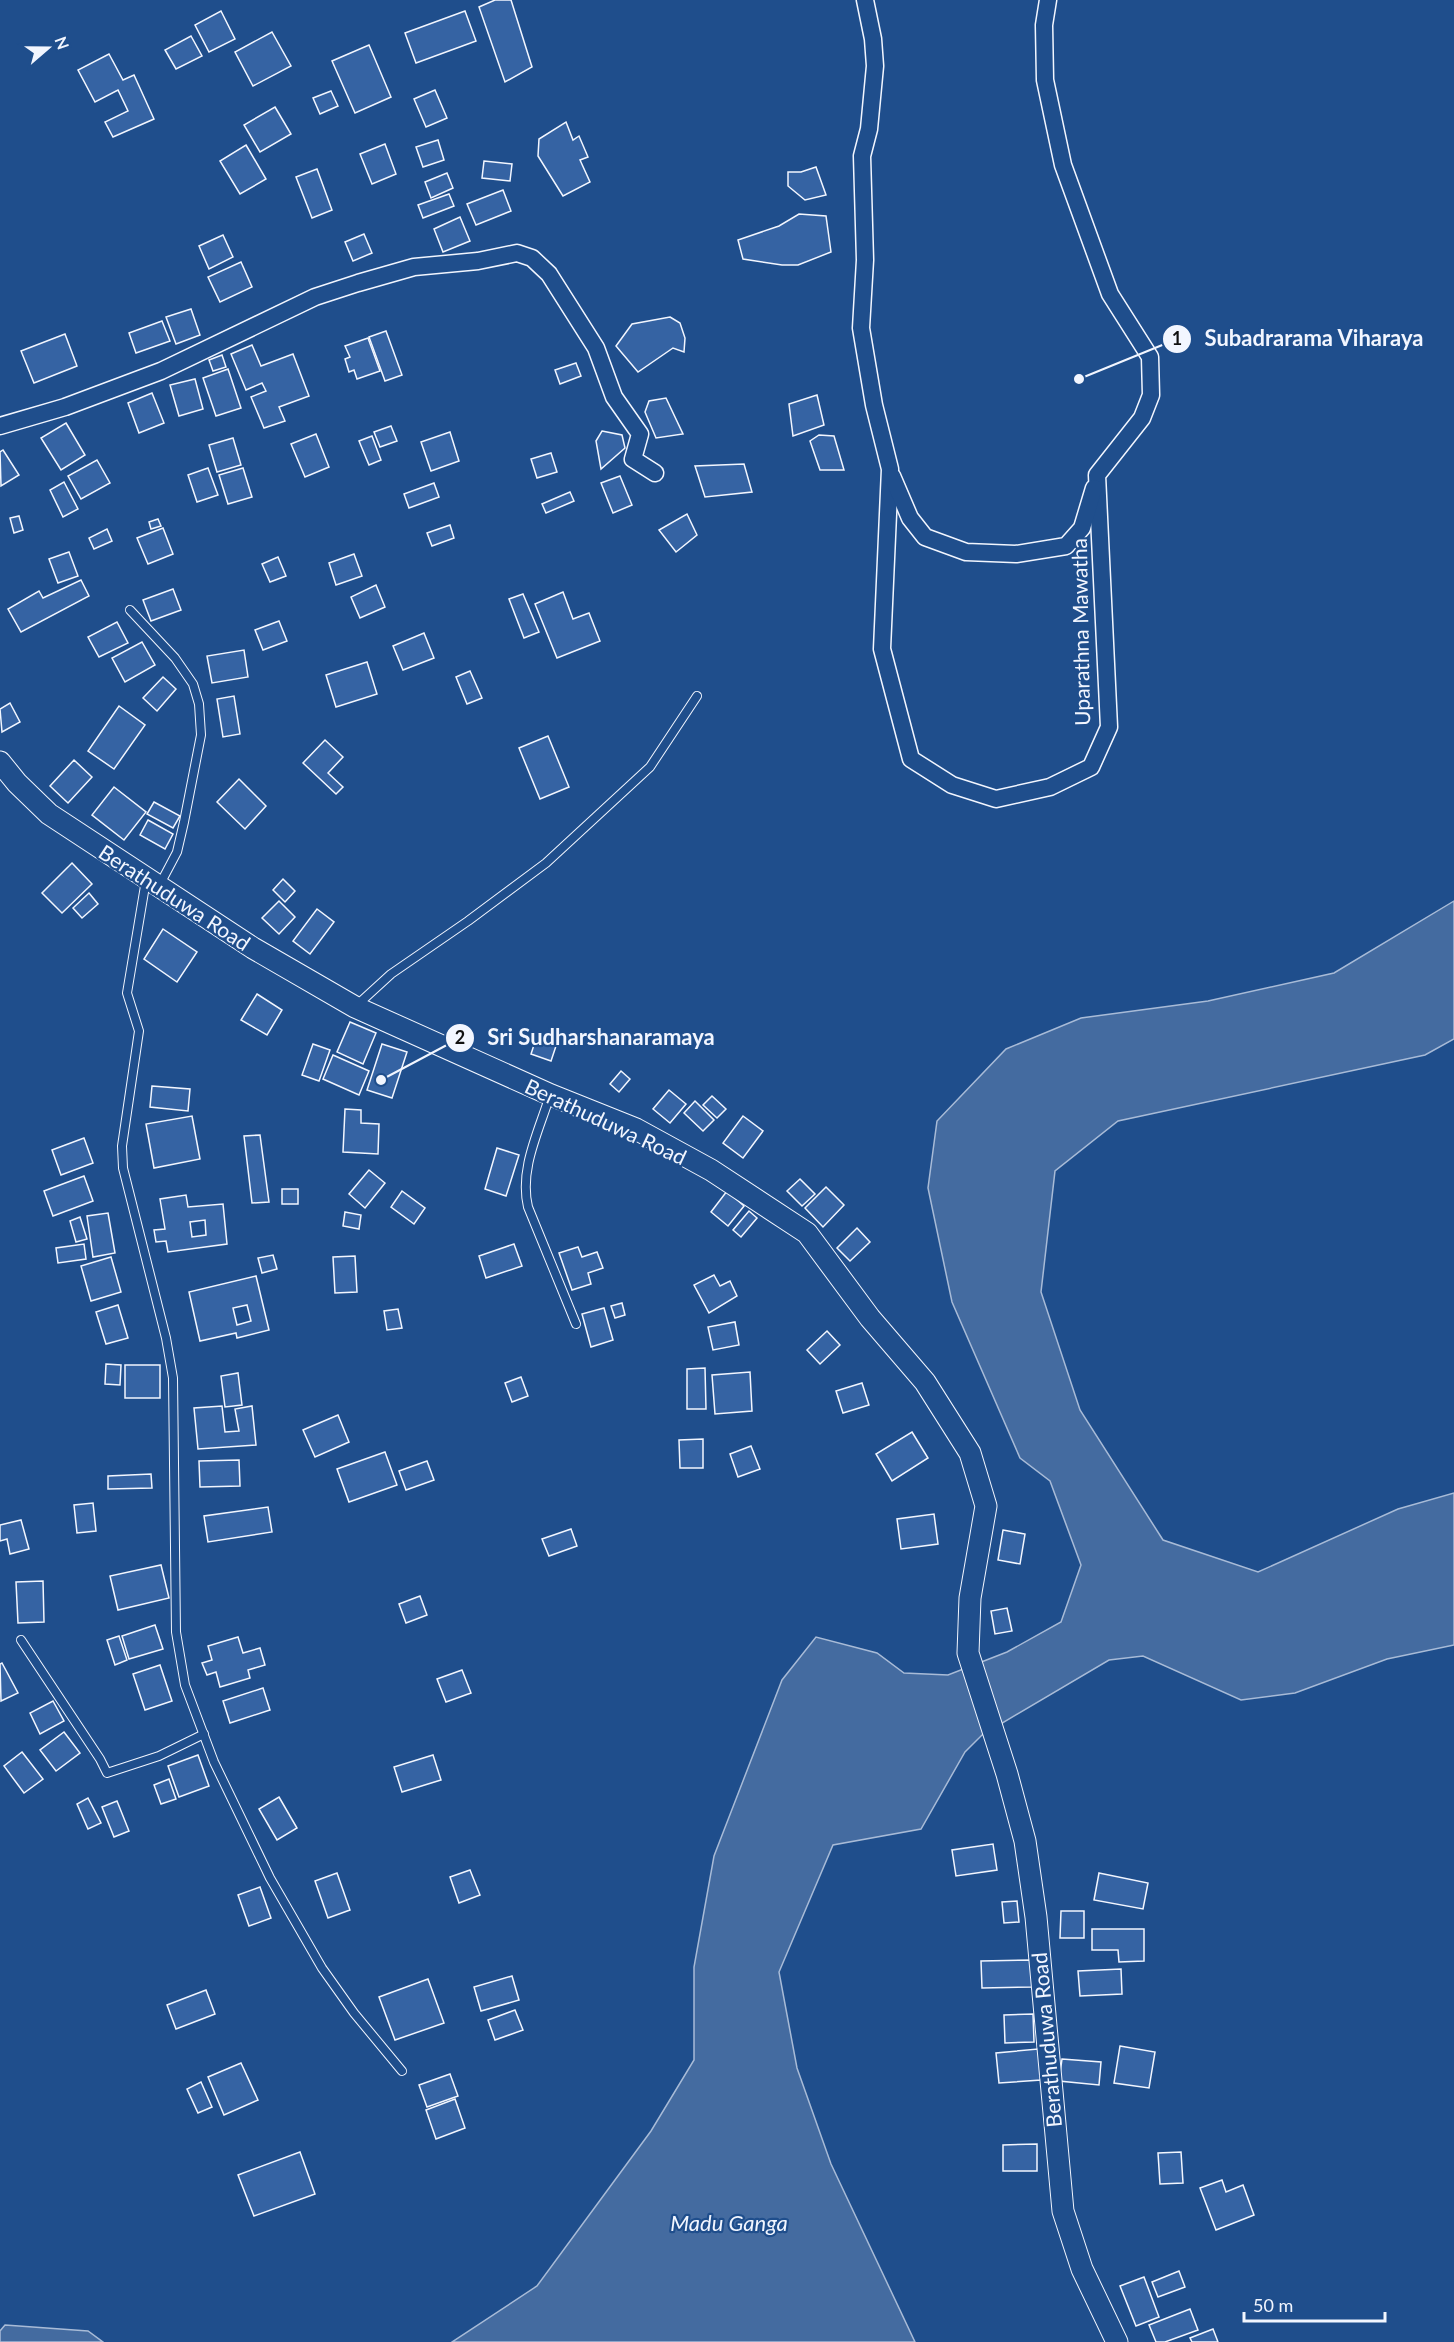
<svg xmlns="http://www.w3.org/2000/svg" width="1454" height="2342" font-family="Lato,sans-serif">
  <rect width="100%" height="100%" fill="#1f4e8c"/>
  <!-- water -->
  <g fill="#446ba0" stroke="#a8bbd7" stroke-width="1.5">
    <path d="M1454,901V1039L1425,1055L1118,1121L1055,1171L1041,1292L1080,1410L1163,1540L1258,1572L1398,1509L1454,1493V1645L1387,1659L1295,1693L1241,1700L1143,1656L1109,1660L982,1735L965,1752L921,1829L833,1845L779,1972L797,2068L831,2164L915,2342H452L537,2286L651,2131L694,2060V1967L714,1856L782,1680L816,1637L877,1653L904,1673L948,1675L1007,1652L1061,1622L1081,1565L1050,1481L1020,1458L952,1302L928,1188L937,1121L1006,1049L1081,1018L1208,1001L1334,973Z"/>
    <path d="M5,2325L88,2331L103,2342H0V2331Z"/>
  </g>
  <!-- building -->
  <g fill="#3563a3" stroke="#f2f6ff" stroke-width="1.5" fill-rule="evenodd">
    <path d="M495,0H511L532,67L505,82L479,7Z"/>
    <path d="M221,11L235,39L209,52L195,25Z"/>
    <path d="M465,11L476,41L416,63L405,33Z"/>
    <path d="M272,32L291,66L253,86L235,52Z"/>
    <path d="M191,36L202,56L176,69L165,50Z"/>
    <path d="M369,45L391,97L355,113L332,61Z"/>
    <path d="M109,54L123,80L134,75L154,119L113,137L105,122L128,111L118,90L95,102L78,70Z"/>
    <path d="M435,90L447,118L426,127L414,99Z"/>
    <path d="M331,91L338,106L320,114L313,98Z"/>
    <path d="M275,107L291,134L260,152L244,125Z"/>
    <path d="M566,122L573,140L579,136L588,157L580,160L590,182L563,196L538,156L539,139Z"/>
    <path d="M438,140L444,160L423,167L416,147Z"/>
    <path d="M385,144L396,174L372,184L360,154Z"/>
    <path d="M246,145L266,179L240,194L220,161Z"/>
    <path d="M484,161L512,164L510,181L482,178Z"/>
    <path d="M816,167L826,195L805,200L788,186V172H801Z"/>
    <path d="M317,169L332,210L312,218L296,177Z"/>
    <path d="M447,173L453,188L431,198L425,182Z"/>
    <path d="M503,190L511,211L476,225L467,204Z"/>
    <path d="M449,194L454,206L423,218L418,205Z"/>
    <path d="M799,214L826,216L831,252L798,265H782L743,259L738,240L779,226Z"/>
    <path d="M460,217L470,241L443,252L434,229Z"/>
    <path d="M364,234L372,253L353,261L345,242Z"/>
    <path d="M223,235L233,257L209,269L199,246Z"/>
    <path d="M241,262L252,287L220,302L208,277Z"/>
    <path d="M191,309L200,335L176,344L166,317Z"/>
    <path d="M670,317L680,323L685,338L684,352L673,348L638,372L616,346L632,324Z"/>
    <path d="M162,321L170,341L136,353L129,333Z"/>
    <path d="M386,331L402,375L385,381L369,337Z"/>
    <path d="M65,334L77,366L34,383L21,351Z"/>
    <path d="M368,338L380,371L357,379L354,370L349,372L345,359L350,357L345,346Z"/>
    <path d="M252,345L261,366L293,354L309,396L279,407L285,421L264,428L251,397L266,391L262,383L246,390L231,354Z"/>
    <path d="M222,355L226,367L213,371L209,360Z"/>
    <path d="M576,363L581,376L560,384L555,370Z"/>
    <path d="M228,369L241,408L216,416L203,378Z"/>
    <path d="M195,379L203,409L179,416L170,385Z"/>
    <path d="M152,393L164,423L139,433L128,403Z"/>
    <path d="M817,395L824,425L793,436L789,404Z"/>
    <path d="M666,398L683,434L656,438L645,412L649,401Z"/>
    <path d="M66,423L85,455L61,470L41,438Z"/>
    <path d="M391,426L397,441L380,447L374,432Z"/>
    <path d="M602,431L622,435L625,448L601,469L596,441Z"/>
    <path d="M450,432L459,461L431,471L421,442Z"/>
    <path d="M316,434L329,467L305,477L291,444Z"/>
    <path d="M819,435L834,436L844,470H820L810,441Z"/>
    <path d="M372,436L381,460L369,465L359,441Z"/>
    <path d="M233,438L241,465L217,472L209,445Z"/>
    <path d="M3,450L19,475L1,486L0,452Z"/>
    <path d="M551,453L557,472L537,478L531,459Z"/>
    <path d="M97,460L110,483L81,499L68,476Z"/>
    <path d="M744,464L752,492L705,497L695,466Z"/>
    <path d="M208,468L218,495L197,502L188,475Z"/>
    <path d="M243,468L252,497L228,504L219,475Z"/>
    <path d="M620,476L632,505L613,513L601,483Z"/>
    <path d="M64,482L78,509L63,517L50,490Z"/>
    <path d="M434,483L439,497L409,508L404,494Z"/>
    <path d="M570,492L574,501L546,513L542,504Z"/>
    <path d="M687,514L697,535L676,552L659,530Z"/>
    <path d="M19,516L23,530L14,533L10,518Z"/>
    <path d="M158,519L161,526L151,529L149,522Z"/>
    <path d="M450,525L454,538L432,546L427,533Z"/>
    <path d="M163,528L173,554L148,564L137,538Z"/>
    <path d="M107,529L112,541L94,549L89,538Z"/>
    <path d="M69,552L78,576L58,583L49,559Z"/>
    <path d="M354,554L362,576L336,585L329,563Z"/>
    <path d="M278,557L286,576L270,582L262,564Z"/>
    <path d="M81,580L89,596L21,632L8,609L39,591L43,598Z"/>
    <path d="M376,585L385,607L360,618L351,597Z"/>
    <path d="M173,589L181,610L151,621L143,600Z"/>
    <path d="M563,592L573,619L589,613L600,641L557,658L535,604Z"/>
    <path d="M523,594L539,632L524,638L509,599Z"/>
    <path d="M279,621L287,641L263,650L255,630Z"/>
    <path d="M117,622L128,643L99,657L88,637Z"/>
    <path d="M424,633L434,658L403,670L393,646Z"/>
    <path d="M142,642L155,665L125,682L112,658Z"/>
    <path d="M244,650L248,677L212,683L207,656Z"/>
    <path d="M367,662L377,694L336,707L326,675Z"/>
    <path d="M470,671L482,698L467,704L456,677Z"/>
    <path d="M163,677L176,689L157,711L143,698Z"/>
    <path d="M234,696L240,734L223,737L217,699Z"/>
    <path d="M10,703L20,722L2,732L0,709Z"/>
    <path d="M119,706L145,725L114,769L88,751Z"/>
    <path d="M548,736L569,787L540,799L519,748Z"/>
    <path d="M325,740L343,757L328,773L343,787L336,794L303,763Z"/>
    <path d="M74,760L92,777L68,803L50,786Z"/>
    <path d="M239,779L266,806L245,829L217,802Z"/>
    <path d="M114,787L146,812L124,840L92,815Z"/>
    <path d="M154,802L180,816L173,828L147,814Z"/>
    <path d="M148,820L173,834L165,849L140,835Z"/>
    <path d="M72,863L92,884L62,913L42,893Z"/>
    <path d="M283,879L295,891L285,902L273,890Z"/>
    <path d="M89,893L98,904L82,918L73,908Z"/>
    <path d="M279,901L295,917L279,934L262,918Z"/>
    <path d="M317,909L334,922L310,954L293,941Z"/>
    <path d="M163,929L197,952L177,982L144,959Z"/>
    <path d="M257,994L282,1010L267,1035L241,1020Z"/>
    <path d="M350,1022L376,1033L363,1064L337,1052Z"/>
    <path d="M538,1033L558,1040L551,1061L531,1054Z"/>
    <path d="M313,1044L330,1050L319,1081L302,1075Z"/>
    <path d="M382,1044L407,1052L392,1098L367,1090Z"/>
    <path d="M333,1055L369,1071L359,1095L323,1079Z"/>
    <path d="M621,1071L630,1079L619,1092L610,1084Z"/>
    <path d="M152,1086L190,1089L188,1111L150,1107Z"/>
    <path d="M669,1090L686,1104L670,1123L653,1109Z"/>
    <path d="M712,1096L726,1109L717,1118L703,1105Z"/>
    <path d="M695,1101L714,1120L703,1131L684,1113Z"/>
    <path d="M345,1109L361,1110V1123L379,1124L378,1154L343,1152Z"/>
    <path d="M192,1116L200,1159L154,1168L146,1124Z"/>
    <path d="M743,1116L763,1131L743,1158L723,1143Z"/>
    <path d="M260,1135L269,1202L252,1203L244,1136Z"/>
    <path d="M84,1138L93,1163L61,1175L52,1150Z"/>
    <path d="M497,1148L519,1155L506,1196L485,1189Z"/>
    <path d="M369,1170L385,1183L365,1208L349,1194Z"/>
    <path d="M84,1176L93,1201L53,1216L44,1191Z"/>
    <path d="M800,1179L815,1194L802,1206L787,1191Z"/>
    <path d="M826,1187L844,1205L823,1227L805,1208Z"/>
    <rect x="282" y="1189" width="16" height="15"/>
    <path d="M402,1191L425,1208L414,1224L391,1207Z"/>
    <path d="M727,1191L744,1206L728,1226L711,1212Z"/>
    <path d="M186,1195L188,1207L223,1204L227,1244L168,1252L166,1241L156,1242L154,1230L165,1229L160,1199ZM205,1220L206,1235L192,1237L190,1222Z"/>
    <path d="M749,1211L757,1218L741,1237L733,1230Z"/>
    <path d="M345,1212L361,1215L359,1229L343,1226Z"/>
    <path d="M108,1213L115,1253L93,1257L87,1216Z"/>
    <path d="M80,1217L87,1239L76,1242L70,1221Z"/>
    <path d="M857,1228L870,1242L850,1261L837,1248Z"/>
    <path d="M84,1244L86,1259L58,1263L56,1248Z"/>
    <path d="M514,1244L522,1266L486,1278L479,1256Z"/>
    <path d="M578,1247L582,1257L597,1252L603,1268L588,1273L591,1284L572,1290L559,1253Z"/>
    <path d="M273,1255L277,1269L262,1273L258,1258Z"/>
    <path d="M355,1256L357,1292L335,1293L333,1257Z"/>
    <path d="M111,1257L121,1292L91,1301L81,1266Z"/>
    <path d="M714,1275L720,1286L730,1281L737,1296L709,1313L694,1285Z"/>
    <path d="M256,1276L269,1330L237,1338L236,1333L200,1341L189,1292ZM247,1305L251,1321L237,1325L233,1308Z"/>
    <path d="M622,1303L625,1315L615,1318L611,1306Z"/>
    <path d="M118,1305L128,1338L106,1344L96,1312Z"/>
    <path d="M604,1308L613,1340L591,1347L582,1314Z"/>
    <path d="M398,1309L402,1328L387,1330L384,1311Z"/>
    <path d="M735,1322L739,1345L713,1350L708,1327Z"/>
    <path d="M827,1331L840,1345L820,1364L807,1350Z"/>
    <path d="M106,1364L121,1365L120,1385L105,1384Z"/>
    <rect x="125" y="1365" width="35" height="33"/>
    <path d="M705,1368L706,1409H687V1369Z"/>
    <path d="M750,1372L752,1411L715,1414L712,1375Z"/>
    <path d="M238,1373L242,1405L225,1407L221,1376Z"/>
    <path d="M521,1377L528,1396L512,1402L505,1383Z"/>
    <path d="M862,1383L869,1405L843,1413L836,1391Z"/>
    <path d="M222,1406L225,1432L239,1431L235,1409L252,1406L256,1445L198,1449L194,1408Z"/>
    <path d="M338,1415L349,1442L315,1457L303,1430Z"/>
    <path d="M912,1432L928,1458L892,1481L876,1454Z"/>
    <path d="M703,1439V1468H680L679,1440Z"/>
    <path d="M751,1446L760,1469L738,1477L730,1454Z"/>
    <path d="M385,1452L397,1485L349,1502L337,1469Z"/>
    <path d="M239,1460L240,1486L200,1487L199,1461Z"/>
    <path d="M427,1461L434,1480L406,1490L399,1471Z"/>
    <path d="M151,1474L152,1488L108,1489V1476Z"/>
    <path d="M93,1503L96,1531L77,1533L74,1505Z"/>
    <path d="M268,1507L272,1532L208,1542L204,1516Z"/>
    <path d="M934,1514L938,1544L901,1549L897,1519Z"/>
    <path d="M21,1520L29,1549L10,1554L7,1539L0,1541V1525Z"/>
    <path d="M571,1529L577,1546L549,1556L542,1539Z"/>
    <path d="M1003,1530L1025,1534L1020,1564L998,1560Z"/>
    <path d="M161,1565L169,1598L118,1610L110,1576Z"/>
    <path d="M43,1581L44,1622L18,1623L16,1582Z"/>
    <path d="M420,1596L427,1615L406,1623L399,1604Z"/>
    <path d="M1007,1608L1012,1631L995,1634L991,1611Z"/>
    <path d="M155,1625L163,1649L129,1659L122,1636Z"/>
    <path d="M119,1636L127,1660L115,1665L107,1640Z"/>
    <path d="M238,1637L243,1653L260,1648L265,1665L248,1670L250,1678L220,1687L216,1672L207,1675L202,1663L212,1660L208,1646Z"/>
    <path d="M2,1663L18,1693L1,1701L0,1664Z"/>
    <path d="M160,1665L172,1701L145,1710L133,1674Z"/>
    <path d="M462,1670L471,1693L446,1702L437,1679Z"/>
    <path d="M263,1688L270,1710L230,1723L223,1701Z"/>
    <path d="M53,1701L64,1721L40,1734L30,1713Z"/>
    <path d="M64,1732L80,1753L56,1771L40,1750Z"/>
    <path d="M22,1752L43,1779L24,1793L4,1766Z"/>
    <path d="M198,1755L209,1786L179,1797L168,1766Z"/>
    <path d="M433,1755L441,1780L402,1792L394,1767Z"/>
    <path d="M169,1779L176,1799L161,1804L154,1785Z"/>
    <path d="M279,1797L297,1828L277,1840L259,1809Z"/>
    <path d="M88,1798L101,1823L88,1829L77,1804Z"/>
    <path d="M117,1801L129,1831L114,1837L102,1807Z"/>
    <path d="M993,1844L997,1870L956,1876L952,1850Z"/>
    <path d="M470,1870L480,1895L459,1903L450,1877Z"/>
    <path d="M337,1873L350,1910L328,1918L315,1881Z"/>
    <path d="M1099,1873L1148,1883L1143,1909L1094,1900Z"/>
    <path d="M260,1887L271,1918L249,1926L238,1895Z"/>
    <path d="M1017,1901L1019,1922L1004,1923L1002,1902Z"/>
    <path d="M1061,1911H1084V1938H1060Z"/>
    <path d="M1092,1929H1144V1961L1119,1962L1118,1950H1092Z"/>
    <path d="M1032,1960V1987L982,1988L981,1961Z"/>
    <path d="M1121,1969L1122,1994L1080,1996L1078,1971Z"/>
    <path d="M512,1976L519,2000L481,2011L474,1987Z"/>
    <path d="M428,1979L444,2023L395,2040L379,1997Z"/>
    <path d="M206,1990L215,2014L176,2029L167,2005Z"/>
    <path d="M515,2010L523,2030L495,2040L488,2020Z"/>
    <path d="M1033,2014L1034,2042L1005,2043L1004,2015Z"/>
    <path d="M1120,2046L1155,2052L1149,2088L1114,2083Z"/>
    <path d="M1038,2049L1041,2080L999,2083L996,2053Z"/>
    <path d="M1062,2059L1101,2062L1099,2085L1059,2081Z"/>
    <path d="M241,2063L258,2100L224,2115L208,2077Z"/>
    <path d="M450,2074L458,2096L427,2107L419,2085Z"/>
    <path d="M201,2082L212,2107L198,2113L187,2089Z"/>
    <path d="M455,2099L465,2128L436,2139L426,2110Z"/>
    <path d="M1037,2144V2171H1003V2145Z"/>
    <path d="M300,2152L315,2194L254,2216L238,2175Z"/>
    <path d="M1181,2152L1183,2183L1160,2184L1158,2153Z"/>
    <path d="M1222,2180L1226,2192L1243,2185L1254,2215L1216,2230L1200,2188Z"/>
    <path d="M1179,2271L1185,2287L1158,2297L1152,2282Z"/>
    <path d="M1144,2277L1159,2317L1136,2326L1120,2286Z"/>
    <path d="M1190,2309L1198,2330L1165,2342H1156L1149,2325Z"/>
    <path d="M1213,2329L1218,2342H1192L1190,2338Z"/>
  </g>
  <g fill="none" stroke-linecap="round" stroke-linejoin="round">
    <defs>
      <g id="service">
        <path d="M130,610L175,658L193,684L199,704L201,735L184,822L177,852L159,886"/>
        <path d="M146,880L127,993L139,1031L122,1146L123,1168L166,1338L173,1378L176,1632L185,1685L214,1762L270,1878L322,1968L354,2013L402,2071"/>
        <path d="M356,1006L391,974L468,921L546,863L650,767L697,696"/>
        <path d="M550,1095C539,1131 519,1169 528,1207L576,1324"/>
        <path d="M21,1640L100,1759L107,1773L159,1756L204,1734"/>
      </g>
      <g id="minor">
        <path d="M865,0L873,39L875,66L869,129L862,156L865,260L861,328L874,405L890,469L882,649L911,759L952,785L996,799L1050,787L1091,767L1109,727L1097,475L1142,418L1151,395L1150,357L1110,294L1063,165L1045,80L1044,25L1048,0"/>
        <path d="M0,426L65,407L161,371L315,297L358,283L414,267L478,261L517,253L532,258L549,274L596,348L614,397L640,434L633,459L655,473"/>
        <path d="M892,476L910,518L925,537L966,552L1016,554L1066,546L1082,528L1094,488"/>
      </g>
      <path id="tertiary" d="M0,762L17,783L49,814L253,948L355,1007L551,1095L636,1129L711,1170L807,1233L870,1318L925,1382L970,1453L986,1506L970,1598L968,1653L1007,1774L1025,1841L1036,1917L1063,2211L1082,2269L1117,2342"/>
    </defs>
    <!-- service casing -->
    <use href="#service" stroke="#f2f6ff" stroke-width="10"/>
    <!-- minor casing -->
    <use href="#minor" stroke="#f2f6ff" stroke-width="19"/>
    <!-- tertiary casing -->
    <use href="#tertiary" stroke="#f2f6ff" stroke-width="23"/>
    <!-- service -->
    <use href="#service" stroke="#1f4e8c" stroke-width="8"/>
    <!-- minor -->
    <use href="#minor" stroke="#1f4e8c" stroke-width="16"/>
    <!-- tertiary -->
    <use href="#tertiary" stroke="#1f4e8c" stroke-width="21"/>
  </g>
  <g text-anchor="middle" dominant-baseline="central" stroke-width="4.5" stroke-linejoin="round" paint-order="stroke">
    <!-- street labels -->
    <g font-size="21" fill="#f2f6ff" stroke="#1f4e8c">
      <text transform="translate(1080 632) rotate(-91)">Uparathna Mawatha</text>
      <text transform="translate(175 897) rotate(33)">Berathuduwa Road</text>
      <text transform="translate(606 1121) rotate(25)">Berathuduwa Road</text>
      <text transform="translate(1046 2040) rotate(-95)">Berathuduwa Road</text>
    </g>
    <!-- water labels -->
    <g font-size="22" font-style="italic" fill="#f2f6ff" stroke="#1f4e8c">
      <text x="729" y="2222">Madu Ganga</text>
    </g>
  </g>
  <!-- callouts -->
  <path fill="none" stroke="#f2f6ff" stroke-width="2" d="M1079 379L1177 339M381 1080L460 1038"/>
  <g fill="#f2f6ff" stroke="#1f4e8c" stroke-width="2">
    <circle cx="1079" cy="379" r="6"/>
    <circle cx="381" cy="1080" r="6"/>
    <circle cx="1177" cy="339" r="15"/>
    <circle cx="460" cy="1038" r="15"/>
  </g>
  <g font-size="18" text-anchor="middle" font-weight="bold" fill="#111">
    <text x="1177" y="345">1</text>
    <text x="460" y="1044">2</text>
  </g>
  <g font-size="22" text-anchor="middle" font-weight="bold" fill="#f2f6ff" stroke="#1f4e8c" stroke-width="4.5" stroke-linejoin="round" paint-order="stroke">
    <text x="1314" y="346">Subadrarama Viharaya</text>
    <text x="601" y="1045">Sri Sudharshanaramaya</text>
  </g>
  <!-- north arrow -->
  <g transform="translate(48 48) rotate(70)" stroke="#1f4e8c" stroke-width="4.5" paint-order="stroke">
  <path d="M0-4.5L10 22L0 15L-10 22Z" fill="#f2f6ff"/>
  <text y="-9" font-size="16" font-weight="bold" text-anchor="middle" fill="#f2f6ff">N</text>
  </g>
  <!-- scale -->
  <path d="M1244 2312v9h141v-9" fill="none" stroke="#f2f6ff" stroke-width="3"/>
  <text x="1253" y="2312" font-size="18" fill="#f2f6ff" stroke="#1f4e8c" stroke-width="4.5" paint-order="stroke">50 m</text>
</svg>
